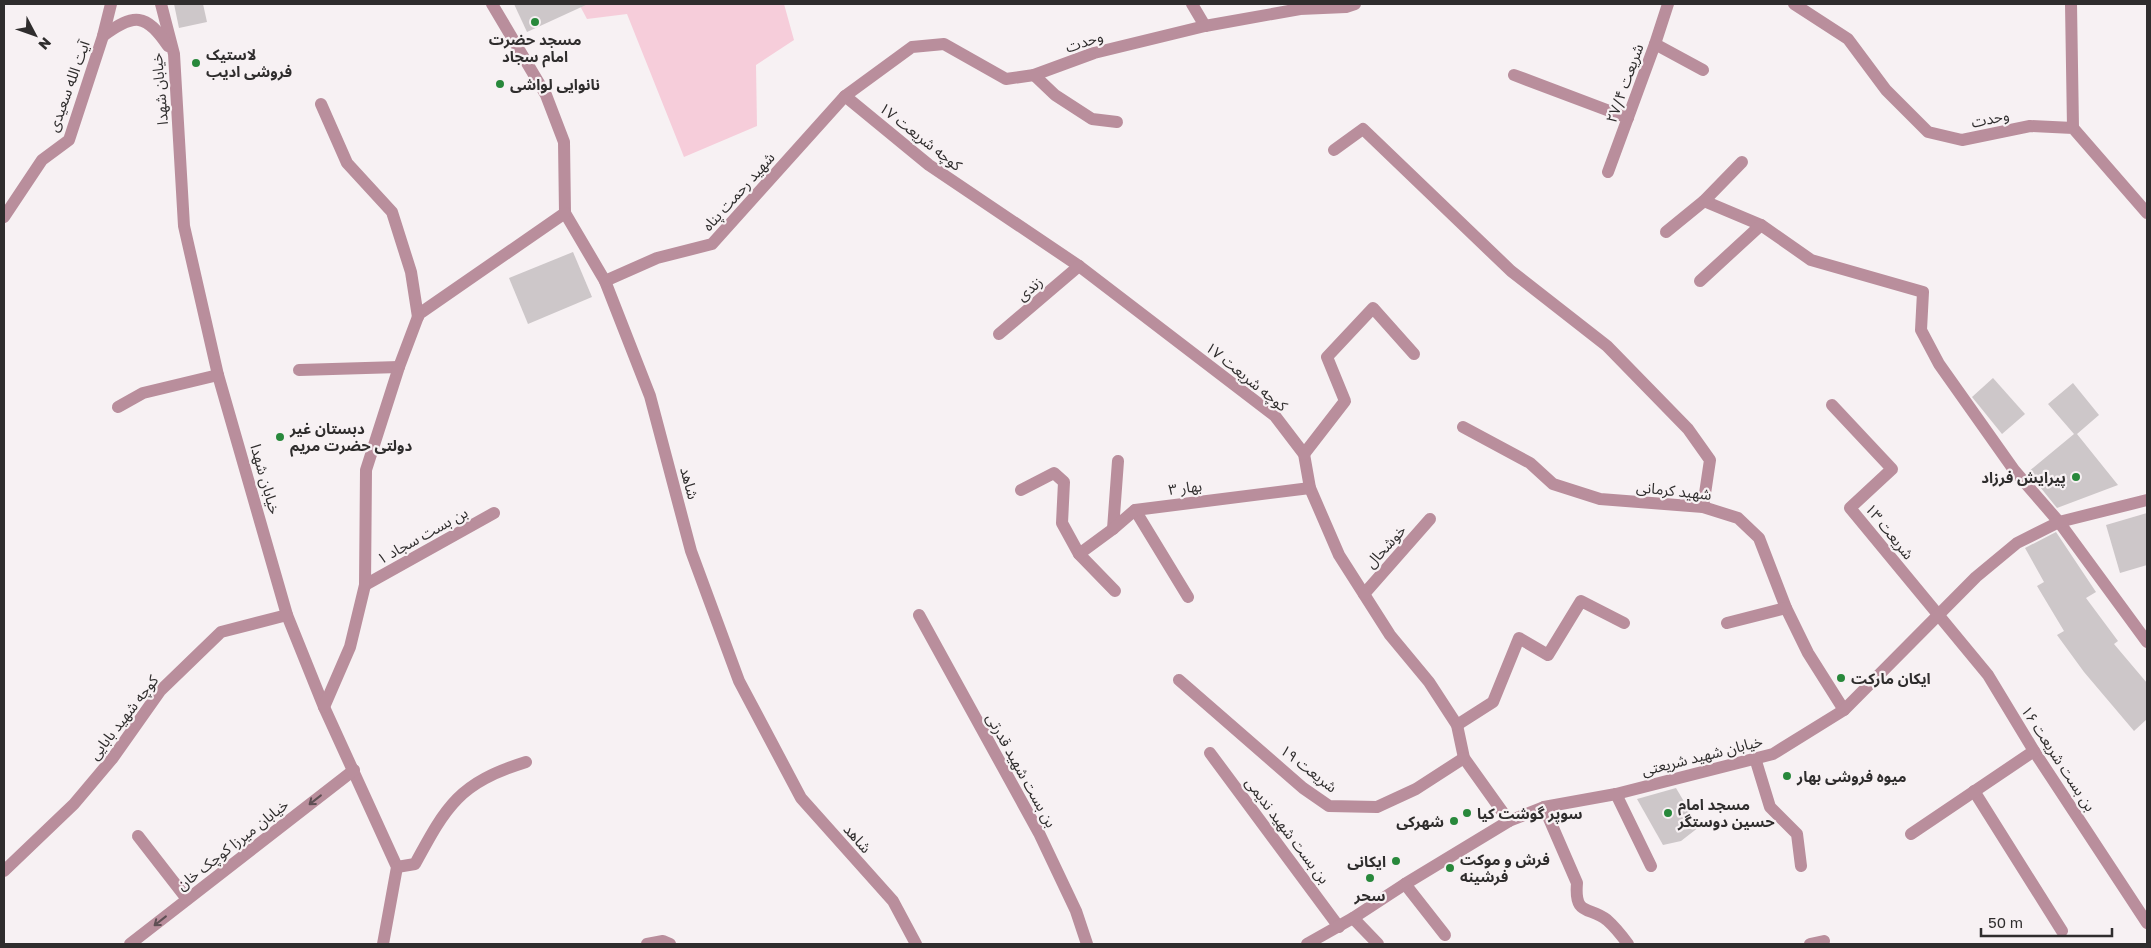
<svg xmlns="http://www.w3.org/2000/svg" width="2151" height="948" font-family="'Golos Text','Noto Sans Arabic',sans-serif">
  <rect width="100%" height="100%" fill="#f7f1f3"/>
  <!-- green -->
  <path fill="#f6cdda" d="M579,4H784L794,40L756,65L757,126L684,157L627,14L587,19Z"/>
  <!-- building -->
  <g fill="#cdc7c9">
    <path d="M174,4H203L207,22L179,28Z"/>
    <path d="M514,4H588L527,32Z"/>
    <path d="M573,252L592,297L528,324L509,278Z"/>
    <path d="M1993,378L2025,414L2002,434L1972,397Z"/>
    <path d="M2073,383L2099,415L2077,434L2118,485L2057,508L2028,472L2074,434L2048,404Z"/>
    <path d="M2147,513V565L2120,573L2106,525Z"/>
    <path d="M2056,532L2096,592L2086,598L2118,641L2114,644L2147,683V719L2134,731L2084,672L2057,635L2064,631L2037,586L2044,582L2025,548Z"/>
    <path d="M1676,788L1699,827L1681,841L1663,845L1637,799Z"/>
  </g>
  <g fill="none" stroke-linecap="round" stroke-linejoin="round">
    <!-- minor -->
    <g stroke="#b98e9c" stroke-width="12">
      <path d="M161,4L174,54L184,226L218,375L287,615L324,707L397,867L383,944"/>
      <path d="M492,4L546,95L564,142L565,213L605,281L650,396L691,551L739,681L801,798L893,901L916,944"/>
      <path d="M1192,4L1205,26"/>
      <path d="M1794,4L1848,39L1886,90L1928,132L1962,140L2030,126L2073,128L2147,213"/>
      <path d="M2071,4L2073,128"/>
      <path d="M103,36C134,13 146,13 168,46"/>
      <path d="M1655,44L1703,70"/>
      <path d="M1034,75L1055,95L1092,119L1117,122"/>
      <path d="M1514,75L1628,118"/>
      <path d="M845,96L929,165L1079,266L1275,416L1304,454L1310,488L1339,555L1390,635L1429,682L1457,725L1464,758L1509,821"/>
      <path d="M321,104L347,163L392,212L411,272L418,317"/>
      <path d="M1334,150L1363,129L1511,271L1607,346L1688,429L1710,460L1703,507"/>
      <path d="M1608,172L1655,44L1668,4"/>
      <path d="M1704,201L1761,225L1811,260L1923,292L1921,330L1939,364L2014,470L2059,522L2147,642"/>
      <path d="M4,217L42,160L69,140L103,36L111,4"/>
      <path d="M1666,232L1704,201L1742,162"/>
      <path d="M605,281L657,258L712,244L845,96L912,47L944,44L1006,79L1034,75L1094,53L1205,26L1300,9L1346,7L1355,4"/>
      <path d="M1700,281L1761,225"/>
      <path d="M999,334L1079,266"/>
      <path d="M299,370L399,367"/>
      <path d="M1832,405L1892,469L1850,508L1988,675L2034,751L2147,923"/>
      <path d="M118,407L143,393L218,375"/>
      <path d="M1463,427L1530,463L1553,484L1600,499L1703,507L1738,518L1759,538L1786,608L1808,653L1844,710"/>
      <path d="M1304,454L1345,401L1327,357L1373,308L1414,354"/>
      <path d="M1021,490L1054,473L1064,482L1062,523L1079,554L1115,591"/>
      <path d="M1135,510L1188,597"/>
      <path d="M1113,529L1118,461"/>
      <path d="M1079,554L1113,529L1135,510L1310,488"/>
      <path d="M365,585L494,513"/>
      <path d="M1364,594L1430,519"/>
      <path d="M919,615L1039,833L1076,911L1087,944"/>
      <path d="M1727,623L1786,608"/>
      <path d="M1179,680L1303,788L1329,806L1377,807L1416,789L1464,758"/>
      <path d="M324,707L350,647L365,585L366,470L399,367L419,314L565,213"/>
      <path d="M1457,725L1493,702L1519,638L1548,655L1581,601L1624,623"/>
      <path d="M1210,753L1339,927"/>
      <path d="M1755,758L1770,807L1797,834L1801,866"/>
      <path d="M1974,791L2062,931"/>
      <path d="M1616,794L1651,866"/>
      <path d="M1544,807L1577,883C1574,917 1590,906 1607,920C1615,927 1622,936 1628,944"/>
      <path d="M1911,834L2034,751"/>
      <path d="M138,836L187,899"/>
      <path d="M397,867L415,864C447,805 459,783 526,762"/>
      <path d="M4,871L74,804L112,759L160,691L221,632L287,615"/>
      <path d="M1405,884L1445,935"/>
      <path d="M1353,918L1378,944"/>
      <path d="M130,944L354,770"/>
      <path d="M647,944L663,941L670,944"/>
      <path d="M1307,944L1353,918L1405,884L1509,821L1544,807L1616,794L1773,754L1844,710L1976,577L2017,543L2059,522L2147,500"/>
      <path d="M1810,944L1824,941"/>
    </g>
  </g>
  <!-- one-way arrows -->
  <defs><path id="oneway-shaft" d="M-6 0H5M1.5-3L5.5 0L1.5 3" fill="none" stroke-width="1.6" stroke-linecap="round" stroke-linejoin="round" transform="scale(1.25)"/></defs>
  <g stroke="#5f4f54">
    <use href="#oneway-shaft" transform="translate(315 800) rotate(142)"/>
    <use href="#oneway-shaft" transform="translate(160 921) rotate(142)"/>
  </g>
  <!-- markers -->
  <g fill="#28883b" stroke="#f7f1f3" stroke-width="2">
    <circle cx="535" cy="22" r="5"/>
    <circle cx="196" cy="63" r="5"/>
    <circle cx="500" cy="84" r="5"/>
    <circle cx="280" cy="437" r="5"/>
    <circle cx="2076" cy="477" r="5"/>
    <circle cx="1841" cy="678" r="5"/>
    <circle cx="1787" cy="776" r="5"/>
    <circle cx="1467" cy="813" r="5"/>
    <circle cx="1668" cy="813" r="5"/>
    <circle cx="1454" cy="821" r="5"/>
    <circle cx="1396" cy="861" r="5"/>
    <circle cx="1450" cy="868" r="5"/>
    <circle cx="1370" cy="878" r="5"/>
  </g>
  <g text-anchor="middle" dominant-baseline="central" stroke-width="4.5" stroke-linejoin="round" paint-order="stroke">
    <!-- poi labels -->
    <g font-size="15" font-weight="bold" fill="#2f2d2d" stroke="#f7f1f3" text-anchor="start">
      <text x="535" y="39" text-anchor="middle">مسجد حضرت<tspan x="535" dy="17">امام سجاد</tspan></text>
      <text x="206" y="54">لاستیک<tspan x="206" dy="17">فروشی ادیب</tspan></text>
      <text x="510" y="84">نانوایی لواشی</text>
      <text x="290" y="428">دبستان غیر<tspan x="290" dy="17">دولتی حضرت مریم</tspan></text>
      <text x="2066" y="477" text-anchor="end">پیرایش فرزاد</text>
      <text x="1851" y="678">ایکان مارکت</text>
      <text x="1797" y="776">میوه فروشی بهار</text>
      <text x="1678" y="804">مسجد امام<tspan x="1678" dy="17">حسین دوستگر</tspan></text>
      <text x="1477" y="813">سوپر گوشت کیا</text>
      <text x="1444" y="821" text-anchor="end">شهرکی</text>
      <text x="1460" y="859">فرش و موکت<tspan x="1460" dy="17">فرشینه</tspan></text>
      <text x="1386" y="861" text-anchor="end">ایکانی</text>
      <text x="1370" y="895" text-anchor="middle">سحر</text>
    </g>
    <!-- street labels -->
    <g font-size="15" fill="#2f2d2d" stroke="#f7f1f3">
      <text transform="translate(1084 41) rotate(-18)">وحدت</text>
      <text transform="translate(1624 83) rotate(-70)">شریعت ۲۷/۴</text>
      <text transform="translate(68 86) rotate(-70)">آیت الله سعیدی</text>
      <text transform="translate(159 89) rotate(-95)">خیابان شهدا</text>
      <text transform="translate(1990 118) rotate(-12)">وحدت</text>
      <text transform="translate(921 136) rotate(38)">کوچه شریعت ۱۷</text>
      <text transform="translate(738 191) rotate(-48)">شهید رحمت پناه</text>
      <text transform="translate(1029 288) rotate(-40)">زندی</text>
      <text transform="translate(1247 376) rotate(39)">کوچه شریعت ۱۷</text>
      <text transform="translate(266 479) rotate(74)">خیابان شهدا</text>
      <text transform="translate(690 483) rotate(75)">شاهد</text>
      <text transform="translate(1185 487) rotate(-7)">بهار ۳</text>
      <text transform="translate(1674 490) rotate(6)">شهید کرمانی</text>
      <text transform="translate(1890 531) rotate(51)">شریعت ۱۳</text>
      <text transform="translate(422 535) rotate(-29)">بن بست سجاد ۱</text>
      <text transform="translate(1385 546) rotate(-48)">خوشحال</text>
      <text transform="translate(123 717) rotate(-52)">کوچه شهید بابایی</text>
      <text transform="translate(1702 755) rotate(-14)">خیابان شهید شریعتی</text>
      <text transform="translate(2059 758) rotate(57)">بن بست شریعت ۱۶</text>
      <text transform="translate(1309 768) rotate(38)">شریعت ۱۹</text>
      <text transform="translate(1022 770) rotate(61)">بن بست شهید قدرتی</text>
      <text transform="translate(1288 830) rotate(53)">بن بست شهید ندیمی</text>
      <text transform="translate(858 838) rotate(48)">شاهد</text>
      <text transform="translate(232 844) rotate(-38)">خیابان میرزا کوچک خان</text>
    </g>
  </g>
  <!-- border -->
  <rect width="2151" height="948" fill="none" stroke="#2f2d2d" stroke-width="10"/>
  <!-- north arrow -->
  <g transform="translate(35 35) rotate(131)" stroke="#f7f1f3" stroke-width="4" paint-order="stroke">
  <path d="M0-4L9 19L0 12L-9 19Z" fill="#2f2d2d"/>
  <text y="-8" font-size="14" font-weight="bold" text-anchor="middle" fill="#2f2d2d">N</text>
  </g>
  <!-- scale -->
  <path d="M1981 928v8h131v-8" fill="none" stroke="#2f2d2d" stroke-width="2.5"/>
  <text x="1988" y="928" font-size="15" fill="#2f2d2d" stroke="#f7f1f3" stroke-width="4" paint-order="stroke">50 m</text>
</svg>
